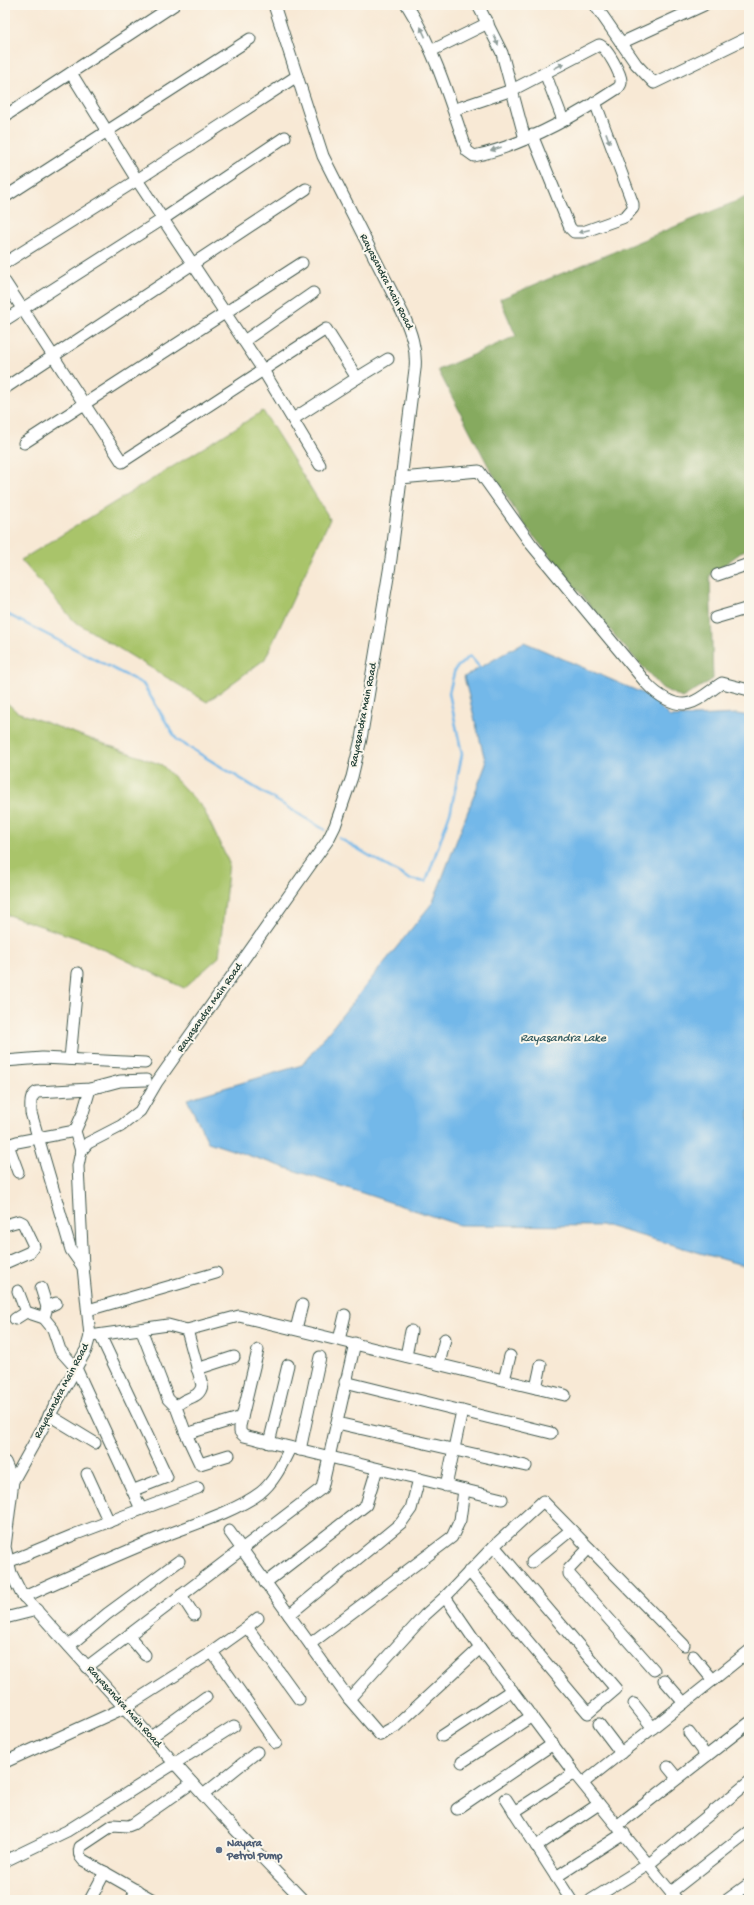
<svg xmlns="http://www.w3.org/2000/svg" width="754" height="1905" font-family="'Gochi Hand',sans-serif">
  <rect width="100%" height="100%" fill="#fbf7ec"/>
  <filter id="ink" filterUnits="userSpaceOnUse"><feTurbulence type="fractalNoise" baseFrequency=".025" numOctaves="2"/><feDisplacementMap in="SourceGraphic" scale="8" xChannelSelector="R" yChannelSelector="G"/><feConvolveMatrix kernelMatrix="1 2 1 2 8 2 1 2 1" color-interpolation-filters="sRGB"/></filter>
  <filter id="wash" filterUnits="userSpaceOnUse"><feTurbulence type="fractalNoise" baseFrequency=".012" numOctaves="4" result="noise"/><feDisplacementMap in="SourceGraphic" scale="16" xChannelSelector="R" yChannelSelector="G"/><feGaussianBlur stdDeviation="0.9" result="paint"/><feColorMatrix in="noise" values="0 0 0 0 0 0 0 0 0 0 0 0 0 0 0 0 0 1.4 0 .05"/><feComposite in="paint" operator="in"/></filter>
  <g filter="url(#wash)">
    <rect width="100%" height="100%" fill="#f8e9d5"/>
    <!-- green -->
    <g fill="#a9c46a" stroke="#64804f">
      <path d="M263,411L330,519L265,659L207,702L74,621L21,560Z"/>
      <path d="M5,701L17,712L162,765L203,808L229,863L219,957L184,988L86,941L5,914Z"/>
    </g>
    <!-- forest -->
    <path fill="#86aa5e" stroke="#527449" d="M749,196V547L710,575L713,679L682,698L662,688L620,642L522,522L490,469L438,370L516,336L500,299Z"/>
    <!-- water -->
    <path fill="#73b8e9" stroke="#497a8e" d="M524,642L649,696L670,717L737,714L749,716V1267L607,1226L459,1225L208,1142L187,1099L302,1065L433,902L486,764L464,677Z"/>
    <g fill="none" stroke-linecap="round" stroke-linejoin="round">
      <!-- stream -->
      <g stroke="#73b8e9" stroke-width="2.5">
        <path d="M5,613L143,684L177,740L325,830"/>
        <path d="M339,838L409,879L426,882L451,810L462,754L449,693L455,669L470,656L482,670"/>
      </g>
    </g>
  </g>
  <g filter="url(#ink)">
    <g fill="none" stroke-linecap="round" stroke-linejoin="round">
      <defs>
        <g id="minor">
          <path d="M274,5L323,156L403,314C411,332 417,349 415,369L391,559L361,739L352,777L335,826L328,840L157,1082L140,1111L121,1126L88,1143L81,1151L78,1166L83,1267L90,1336L86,1350L13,1481L5,1547L11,1573L21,1593L222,1816L303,1900"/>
          <path d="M407,5C435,50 450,101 467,151L474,156C523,146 577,115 618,88C620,86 621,84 621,82C622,75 606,46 599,45L512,90L453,110"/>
          <path d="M478,5L502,53L525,139"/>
          <path d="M595,5L636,64L654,83L749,37"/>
          <path d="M621,43L704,5"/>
          <path d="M431,51L488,23"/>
          <path d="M545,73L563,120"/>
          <path d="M5,116L174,5"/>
          <path d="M532,135L570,228L574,232H583L622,218L626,216L633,208V204L595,102"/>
          <path d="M5,197L250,39"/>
          <path d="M5,263L137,180L297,76"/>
          <path d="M5,282L122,462L263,370L137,180L71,73"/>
          <path d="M5,320L163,219L285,137"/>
          <path d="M244,341L313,293"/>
          <path d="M5,388L306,189"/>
          <path d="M293,419L357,378"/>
          <path d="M24,443L302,263"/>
          <path d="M320,465L263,370L326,329L357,378L388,359"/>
          <path d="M401,478L479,471L531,544L647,684C656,694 675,708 690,703C701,700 712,689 722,683L749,690"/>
          <path d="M717,575L749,564"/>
          <path d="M715,618L749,608"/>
          <path d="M70,1059L78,973"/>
          <path d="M5,1061L42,1058L145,1063"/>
          <path d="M8,1145L18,1172"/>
          <path d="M5,1146L17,1142L75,1131"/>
          <path d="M81,1151L75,1131L83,1113L90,1089"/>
          <path d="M5,1225L19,1221L23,1223L34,1246L30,1252L5,1263"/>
          <path d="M83,1267L71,1250L31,1113C31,1105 29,1097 37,1092L90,1089L120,1081L146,1080"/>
          <path d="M41,1288L47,1307L44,1318"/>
          <path d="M18,1291L26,1312L44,1318L53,1329L60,1350L76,1368L141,1509"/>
          <path d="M47,1307L56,1303"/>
          <path d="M88,1310L216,1273"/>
          <path d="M15,1319L26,1312"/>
          <path d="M141,1329L168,1399L176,1407"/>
          <path d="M296,1329L302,1305"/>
          <path d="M187,1330L202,1385C200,1400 184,1396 176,1407L186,1434L200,1464L229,1455"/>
          <path d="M100,1335L167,1477L134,1490"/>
          <path d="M90,1336L168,1325L187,1330L239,1316L565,1395"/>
          <path d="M339,1340L345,1315"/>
          <path d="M258,1350L240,1426V1432L244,1436L502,1499"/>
          <path d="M406,1356L411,1331"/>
          <path d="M439,1364L445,1339"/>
          <path d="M197,1369L234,1357"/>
          <path d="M504,1380L510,1356"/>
          <path d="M345,1382L551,1433"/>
          <path d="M536,1388L541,1365"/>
          <path d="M49,1415L95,1443"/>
          <path d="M337,1423L526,1466"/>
          <path d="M186,1434L242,1417"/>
          <path d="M269,1443L288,1365"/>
          <path d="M300,1450L320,1357"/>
          <path d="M5,1462L13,1481"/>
          <path d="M87,1474L109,1522"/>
          <path d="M446,1486L462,1411"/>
          <path d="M229,1531L349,1699L380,1735L396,1726L480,1648"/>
          <path d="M589,1548L569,1569V1574L654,1670"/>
          <path d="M8,1562L76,1534L198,1488"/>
          <path d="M532,1562L571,1530"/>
          <path d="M469,1571L588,1713L616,1689L494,1546"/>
          <path d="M265,1583L366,1505L377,1469"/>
          <path d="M181,1595L194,1615"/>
          <path d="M24,1597C70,1576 115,1556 161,1537C191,1525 235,1512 260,1493C275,1481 282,1464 290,1448"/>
          <path d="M445,1597L480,1648L574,1773L677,1900"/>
          <path d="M289,1615L401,1523L411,1509L419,1479"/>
          <path d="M5,1618L37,1610"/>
          <path d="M247,1627L258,1618"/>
          <path d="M129,1636L145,1655"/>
          <path d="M310,1644L452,1537L460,1520L464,1490"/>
          <path d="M69,1646L107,1614L179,1561"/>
          <path d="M212,1652L276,1743"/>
          <path d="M87,1667L322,1488L355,1343"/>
          <path d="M664,1680L684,1703"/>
          <path d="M713,1680L749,1651"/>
          <path d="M349,1699L425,1615L445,1597L494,1546L543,1501L684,1645"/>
          <path d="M634,1704L653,1728"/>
          <path d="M599,1724L621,1753"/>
          <path d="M689,1733L706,1756"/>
          <path d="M442,1736L512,1690"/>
          <path d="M151,1737L206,1697"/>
          <path d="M5,1762L124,1708L212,1652L247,1627L299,1699"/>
          <path d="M462,1762L532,1716"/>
          <path d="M668,1767L677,1778"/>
          <path d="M583,1783L713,1680L693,1656"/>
          <path d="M203,1795L257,1752"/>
          <path d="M506,1799L571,1900"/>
          <path d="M457,1809L553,1744"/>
          <path d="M514,1812L574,1773"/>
          <path d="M618,1825L749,1723"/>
          <path d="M536,1846L599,1804"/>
          <path d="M5,1861L67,1831L234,1726"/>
          <path d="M556,1877L624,1833"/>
          <path d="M671,1892L749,1831"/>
          <path d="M90,1900L105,1872"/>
          <path d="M131,1900L137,1890"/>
          <path d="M153,1900L83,1860C79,1856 78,1853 80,1847L113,1825L128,1826L133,1824L192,1783"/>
          <path d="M591,1900L649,1864L749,1782"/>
          <path d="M727,1900L749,1884"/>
        </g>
      </defs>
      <!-- minor casing -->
      <use href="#minor" stroke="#40574c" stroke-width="13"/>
      <!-- minor -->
      <use href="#minor" stroke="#fff" stroke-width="11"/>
    </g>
    <!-- one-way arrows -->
    <defs><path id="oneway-solid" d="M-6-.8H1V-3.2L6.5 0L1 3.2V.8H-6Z"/></defs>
    <g fill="#8f9e9a">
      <use href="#oneway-solid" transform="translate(423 32) rotate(-115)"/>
      <use href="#oneway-solid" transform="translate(496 40) rotate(67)"/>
      <use href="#oneway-solid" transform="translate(559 66) rotate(-28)"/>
      <use href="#oneway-solid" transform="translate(608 138) rotate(70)"/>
      <use href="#oneway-solid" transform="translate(496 149) rotate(161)"/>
      <use href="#oneway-solid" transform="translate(584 231) rotate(165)"/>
    </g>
  </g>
  <!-- markers -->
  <circle fill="#5c6f8a" stroke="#fbf7ec" stroke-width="1.5" cx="219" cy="1850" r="4"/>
  <g text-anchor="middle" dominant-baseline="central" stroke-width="4" stroke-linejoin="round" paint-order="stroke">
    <!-- street labels -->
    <g font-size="11" fill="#1f3d34" stroke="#fbf7ec">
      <text transform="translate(386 282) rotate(63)">Rayasandra Main Road</text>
      <text transform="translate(364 715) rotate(-79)">Rayasandra Main Road</text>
      <text transform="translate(210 1008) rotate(-55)">Rayasandra Main Road</text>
      <text transform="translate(62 1391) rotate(-62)">Rayasandra Main Road</text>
      <text transform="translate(124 1707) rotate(48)">Rayasandra Main Road</text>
    </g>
    <!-- service labels -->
    <g font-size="11" font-weight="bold" fill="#4e5e75" stroke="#fbf7ec" text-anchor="start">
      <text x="227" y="1844">Nayara<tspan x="227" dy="13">Petrol Pump</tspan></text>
    </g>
    <!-- water labels -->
    <g font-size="12" font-style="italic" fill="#345c61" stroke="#fbf7ec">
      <text x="563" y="1039">Rayasandra Lake</text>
    </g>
  </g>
  <!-- margin -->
  <rect width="754" height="1905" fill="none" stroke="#fbf7ec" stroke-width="20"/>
</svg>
